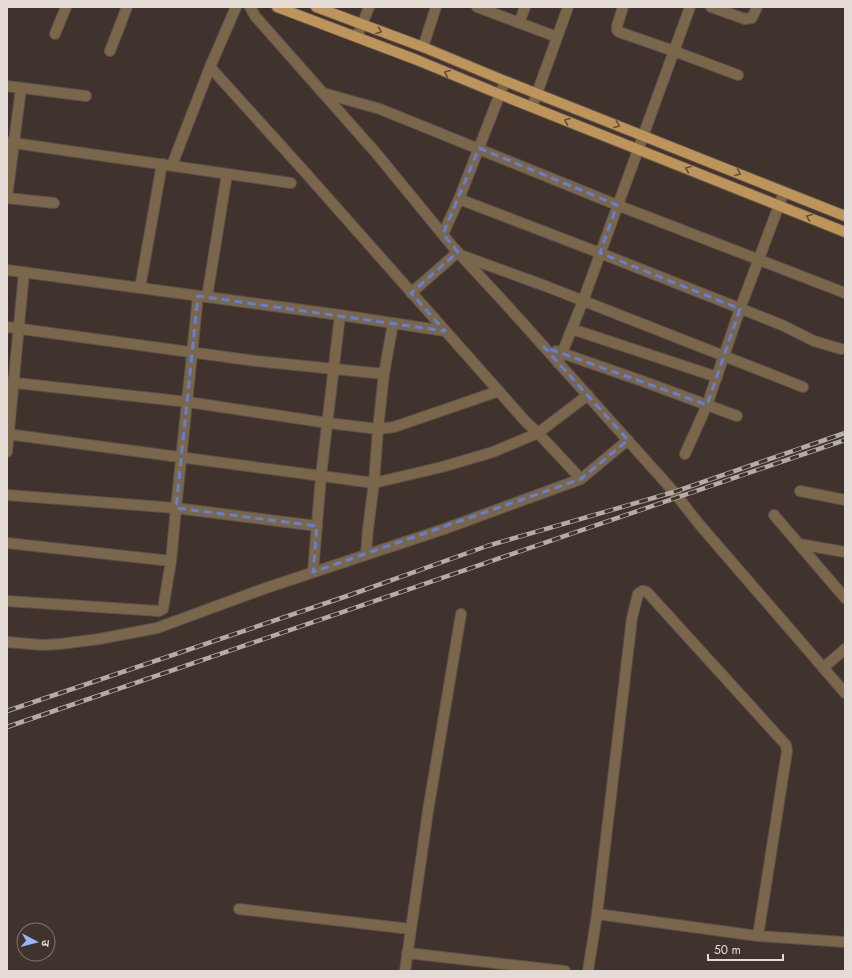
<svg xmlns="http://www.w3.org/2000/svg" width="852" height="978" font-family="Jost,'Noto Sans Devanagari',sans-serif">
  <rect width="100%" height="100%" fill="#40322c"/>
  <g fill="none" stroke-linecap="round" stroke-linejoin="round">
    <defs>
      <g id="minor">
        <path d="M250,7L255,16L376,153L453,247L503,301L674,492L699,524L845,693"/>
        <path d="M477,7L557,37"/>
        <path d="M623,7L617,26V30L619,32L671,50L738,75"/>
        <path d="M711,7L745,19L752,18L757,7"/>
        <path d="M519,23L525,7"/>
        <path d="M55,34L66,7"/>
        <path d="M357,37L369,7"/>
        <path d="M423,47L436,7"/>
        <path d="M110,51L127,7"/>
        <path d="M210,67L304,171L526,422L538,433L581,479"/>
        <path d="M7,86L86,96"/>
        <path d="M323,93L380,109L617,205L845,293"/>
        <path d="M532,107L568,7"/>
        <path d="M7,142L291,183"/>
        <path d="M172,165L210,67L236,7"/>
        <path d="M7,197L21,88"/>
        <path d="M7,198L54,203"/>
        <path d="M459,199L600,253L782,325L814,341L841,349"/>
        <path d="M443,234L459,199L505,81"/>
        <path d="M463,256L548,287L803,387"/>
        <path d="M7,270L340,315L445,331"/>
        <path d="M140,288L162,164"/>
        <path d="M411,293L458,252"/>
        <path d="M207,297L227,174"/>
        <path d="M7,327L256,361L384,374"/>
        <path d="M572,329L717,377"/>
        <path d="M556,351L642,381L737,416"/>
        <path d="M558,363L583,301L690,7"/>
        <path d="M7,382L188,402L328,423L378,429L394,427L499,391"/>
        <path d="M7,434L374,483L442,467L493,452L538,433L588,395"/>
        <path d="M7,452L24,272"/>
        <path d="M685,454L707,405L740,309L784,192"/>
        <path d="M800,491L845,500"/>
        <path d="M7,495L176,508L317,526"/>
        <path d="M774,515L845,598"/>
        <path d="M7,543L171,561"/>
        <path d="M799,544L845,552"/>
        <path d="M366,554L368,529L374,483L378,429L384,374L393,323"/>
        <path d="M313,572L321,476L340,315"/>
        <path d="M7,601L159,611L163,609L171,561L176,508L198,296"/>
        <path d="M7,642L42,645L60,644L99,639L157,628L266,588L444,529L581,479L628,440"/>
        <path d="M823,668L845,649"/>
        <path d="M239,909L410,929"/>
        <path d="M597,914L758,936L845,942"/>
        <path d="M407,953L565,971"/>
        <path d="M405,971L428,811L461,614"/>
        <path d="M588,971L597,914L632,618L638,594L642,591L647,592L786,745L787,751L758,936"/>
      </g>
      <g id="major">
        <path d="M277,7L417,60L499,94L845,232"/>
        <path d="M316,7L423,47L505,81L845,216"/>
      </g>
    </defs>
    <!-- minor casing -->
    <use href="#minor" stroke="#5e504b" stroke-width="12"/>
    <!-- major casing -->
    <use href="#major" stroke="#5e504b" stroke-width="12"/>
    <!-- minor -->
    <use href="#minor" stroke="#7a664a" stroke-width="10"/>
    <!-- major -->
    <use href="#major" stroke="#bd945a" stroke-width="10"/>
    <defs>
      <g id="rail">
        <path d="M7,711L350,595L487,546L674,492L845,433"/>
        <path d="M7,727L845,440"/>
      </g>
    </defs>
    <!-- rail casing -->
    <use href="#rail" stroke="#b6aca7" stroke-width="4.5"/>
    <!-- rail -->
    <use href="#rail" stroke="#40322c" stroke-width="3" stroke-dasharray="9" stroke-linecap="butt"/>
  </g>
  <!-- one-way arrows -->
  <defs><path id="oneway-chevron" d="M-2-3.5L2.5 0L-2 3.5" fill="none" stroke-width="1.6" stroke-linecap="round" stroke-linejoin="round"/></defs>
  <g stroke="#664f3a">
    <use href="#oneway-chevron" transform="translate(379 31) rotate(21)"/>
    <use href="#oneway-chevron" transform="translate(447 73) rotate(-157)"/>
    <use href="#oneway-chevron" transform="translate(567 121) rotate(-158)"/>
    <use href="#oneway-chevron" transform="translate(617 125) rotate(22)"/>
    <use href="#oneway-chevron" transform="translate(688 169) rotate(-158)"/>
    <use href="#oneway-chevron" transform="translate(738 173) rotate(22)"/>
    <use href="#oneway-chevron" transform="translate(809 217) rotate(-158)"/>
  </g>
  <!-- marked area -->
  <path fill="none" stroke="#637fd8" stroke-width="3" stroke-dasharray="8 5" stroke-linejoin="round" d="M479,148L617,205L600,253L740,309L707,405L544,347L628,440L581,479L313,572L317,526L176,508L198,296L445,331L411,293L458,252L443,234Z"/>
  <!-- border -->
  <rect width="852" height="978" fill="none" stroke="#e4dbd7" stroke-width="16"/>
  <!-- north arrow -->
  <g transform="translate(36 942) rotate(97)"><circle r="19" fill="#40322c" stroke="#827670"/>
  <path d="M0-3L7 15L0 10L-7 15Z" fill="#98b5fd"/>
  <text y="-6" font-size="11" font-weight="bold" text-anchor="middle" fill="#e4dbd7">उ</text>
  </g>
  <!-- scale -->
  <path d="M708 954v6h75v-6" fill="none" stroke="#e4dbd7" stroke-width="2"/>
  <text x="714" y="954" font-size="12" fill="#e4dbd7" stroke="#40322c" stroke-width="3" paint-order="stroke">50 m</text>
</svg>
